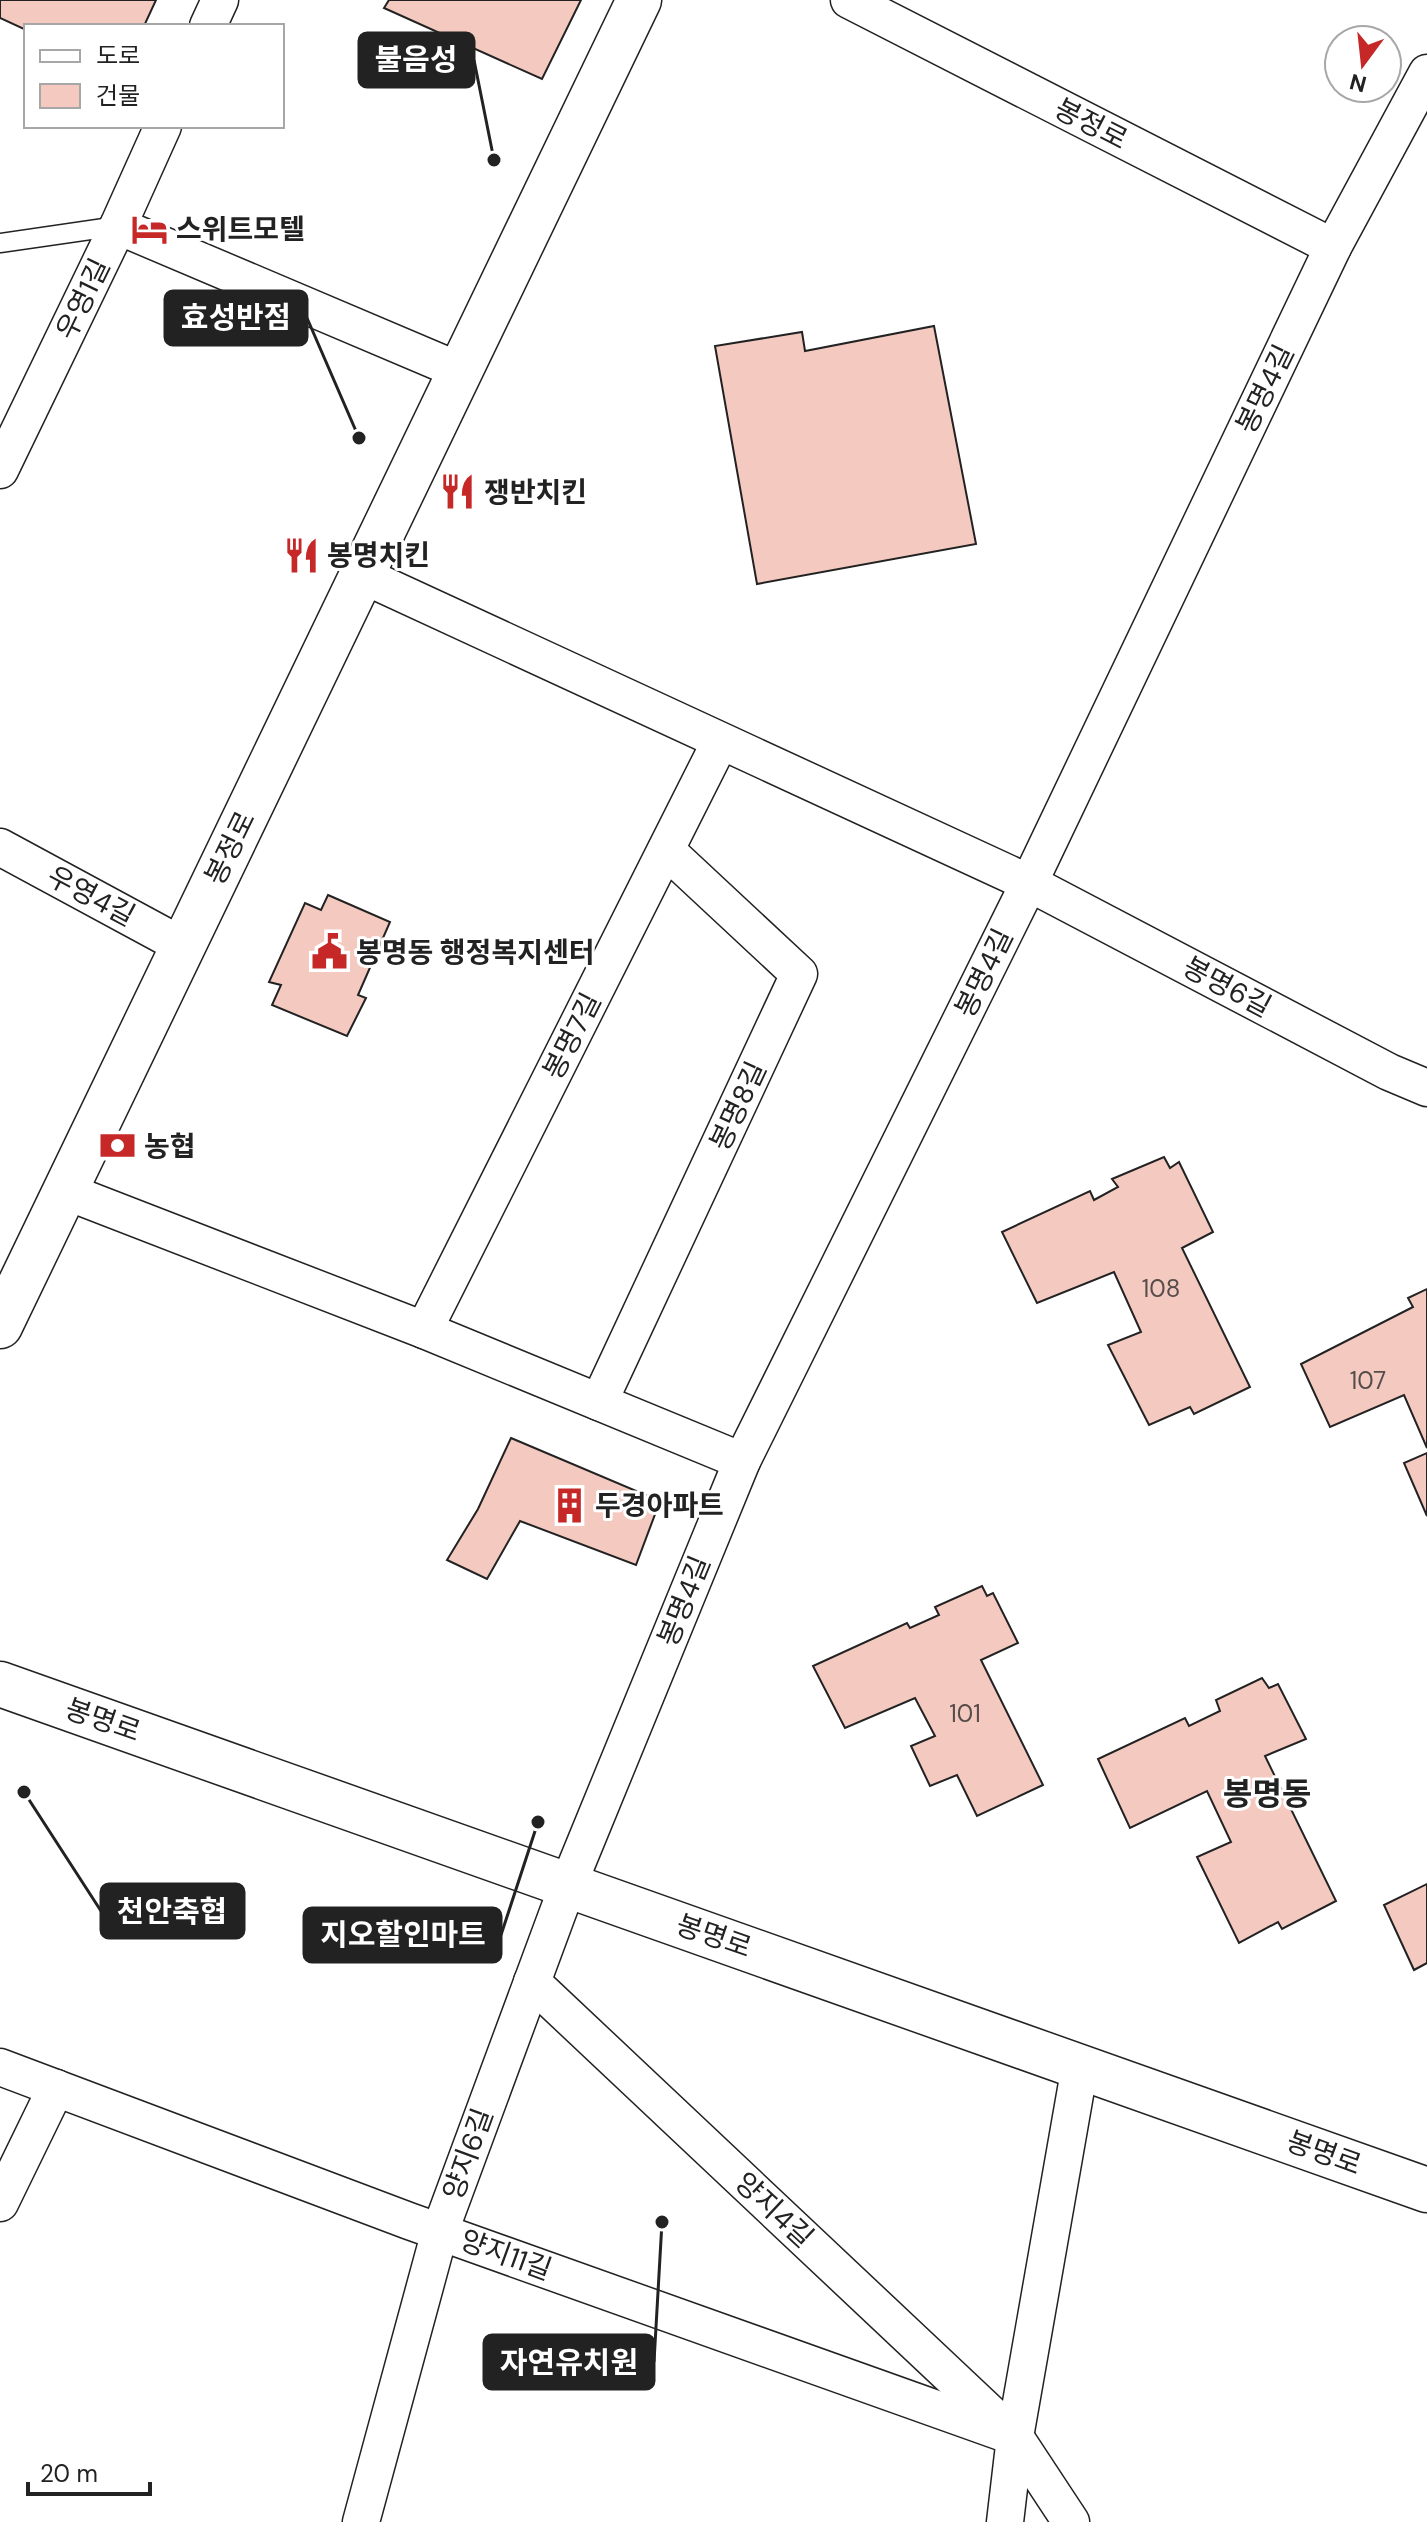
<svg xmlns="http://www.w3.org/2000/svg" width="1427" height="2522" font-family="'DM Sans','Noto Sans KR',sans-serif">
  <rect width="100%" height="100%" fill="#fff"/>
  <!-- building -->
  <g fill="#f3c9c0" stroke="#222" stroke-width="2">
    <path d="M0,0H156L144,26H26V30L0,18Z"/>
    <path d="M389,0H581L542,79L384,8Z"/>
    <path d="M934,326L976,544L757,584L715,346L802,332L805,351Z"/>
    <path d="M328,895L390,922L358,995L366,998L347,1036L272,1005L281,985L269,982L305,903L321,910Z"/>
    <path d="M1164,1157L1170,1168L1179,1162L1213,1232L1182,1248L1250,1387L1194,1414L1190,1407L1149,1425L1108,1345L1141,1332L1114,1272L1037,1303L1002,1232L1090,1191L1094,1200L1118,1187L1112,1179Z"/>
    <path d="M1427,1289V1448L1404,1395L1330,1427L1301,1364L1413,1307L1408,1298Z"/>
    <path d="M511,1438L660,1501L636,1565L520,1521L487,1579L447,1560L478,1509Z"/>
    <path d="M1427,1453V1516L1404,1463Z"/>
    <path d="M982,1586L987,1596L993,1593L1018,1643L981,1660L1043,1785L977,1816L957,1775L930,1786L911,1746L935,1736L915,1698L845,1728L813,1666L907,1623L910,1628L939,1615L935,1607Z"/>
    <path d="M1262,1678L1269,1688L1278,1684L1306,1739L1265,1756L1336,1901L1282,1929L1278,1922L1239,1943L1197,1857L1231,1842L1207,1791L1130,1828L1098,1759L1185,1718L1189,1726L1220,1711L1216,1700Z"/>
    <path d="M1427,1884V1963L1414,1970L1384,1905Z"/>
  </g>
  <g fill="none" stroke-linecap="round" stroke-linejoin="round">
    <defs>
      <path id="lane" d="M0,243L118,226"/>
      <g id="street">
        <path d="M849,0L1333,247"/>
        <path d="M208,26L220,0"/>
        <path d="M118,226L460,371"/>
        <path d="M0,470L118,226L163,126"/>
        <path d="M362,575L1029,883L1389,1072L1427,1088"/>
        <path d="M0,847L183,946"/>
        <path d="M65,1191L424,1330L742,1461"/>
        <path d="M424,1330L720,742"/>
        <path d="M599,1402L799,974L666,850"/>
        <path d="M532,1982L1015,2437L1071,2522"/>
        <path d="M0,2067L409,2221L1015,2437"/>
        <path d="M0,2203L56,2088"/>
        <path d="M361,2522L440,2231L568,1885L742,1461L1029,883L1333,247L1427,73"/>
        <path d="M1005,2522L1015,2437L1080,2066"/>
      </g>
      <g id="secondary">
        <path d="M0,1326L639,0"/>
        <path d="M0,1684L1427,2190"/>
      </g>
    </defs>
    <!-- lane casing -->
    <use href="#lane" stroke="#222" stroke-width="21"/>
    <!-- street casing -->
    <use href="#street" stroke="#222" stroke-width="39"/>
    <!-- secondary casing -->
    <use href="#secondary" stroke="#222" stroke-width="47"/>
    <!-- lane -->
    <use href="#lane" stroke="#fff" stroke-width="18"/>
    <!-- street -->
    <use href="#street" stroke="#fff" stroke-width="36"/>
    <!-- secondary -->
    <use href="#secondary" stroke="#fff" stroke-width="44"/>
  </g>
  <!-- icons -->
  <defs>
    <symbol id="hotel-bare" viewBox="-9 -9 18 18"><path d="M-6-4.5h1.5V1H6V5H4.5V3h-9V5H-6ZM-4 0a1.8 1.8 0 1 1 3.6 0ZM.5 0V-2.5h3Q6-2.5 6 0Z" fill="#c62828" stroke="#fff" stroke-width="2.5" paint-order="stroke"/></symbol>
    <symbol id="restaurant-bare" viewBox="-9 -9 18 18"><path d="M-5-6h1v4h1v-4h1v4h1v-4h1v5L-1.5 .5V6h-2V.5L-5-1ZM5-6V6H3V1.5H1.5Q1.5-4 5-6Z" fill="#c62828" stroke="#fff" stroke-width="2.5" paint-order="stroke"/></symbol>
    <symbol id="civic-bare" viewBox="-9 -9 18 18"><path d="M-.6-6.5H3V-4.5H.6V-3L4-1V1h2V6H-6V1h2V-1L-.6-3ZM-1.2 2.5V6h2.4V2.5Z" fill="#c62828" stroke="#fff" stroke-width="2.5" paint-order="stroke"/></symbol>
    <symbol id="bank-bare" viewBox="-9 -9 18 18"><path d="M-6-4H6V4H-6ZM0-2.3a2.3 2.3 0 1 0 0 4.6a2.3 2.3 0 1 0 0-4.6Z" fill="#c62828" stroke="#fff" stroke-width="2.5" paint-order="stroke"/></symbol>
    <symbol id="building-bare" viewBox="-9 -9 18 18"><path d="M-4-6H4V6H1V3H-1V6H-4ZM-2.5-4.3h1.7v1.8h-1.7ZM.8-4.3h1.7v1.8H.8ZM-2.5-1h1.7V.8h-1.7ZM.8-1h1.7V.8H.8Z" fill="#c62828" stroke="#fff" stroke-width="2.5" paint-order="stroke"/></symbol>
  </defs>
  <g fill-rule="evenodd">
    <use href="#hotel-bare" x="124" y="204" width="51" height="51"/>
    <use href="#restaurant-bare" x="432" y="466" width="51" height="51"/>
    <use href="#restaurant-bare" x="276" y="530" width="51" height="51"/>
    <use href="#civic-bare" x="304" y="926" width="51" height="51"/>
    <use href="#bank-bare" x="92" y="1120" width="51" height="51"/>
    <use href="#building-bare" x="544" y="1480" width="51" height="51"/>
  </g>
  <g text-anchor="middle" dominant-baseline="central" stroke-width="6" stroke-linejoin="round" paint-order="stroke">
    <!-- number labels -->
    <g font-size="24" fill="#564c4a">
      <text x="1161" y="1288">108</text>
      <text x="1368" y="1380">107</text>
      <text x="965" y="1713">101</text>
    </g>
    <!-- street labels -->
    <g font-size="28" fill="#222" stroke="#fff">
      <text transform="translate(1091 124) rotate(27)">봉정로</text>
      <text transform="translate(83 299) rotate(-64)">우영1길</text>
      <text transform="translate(1265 389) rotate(-64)">봉명4길</text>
      <text transform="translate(230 848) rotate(-64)">봉정로</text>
      <text transform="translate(91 896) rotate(28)">우영4길</text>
      <text transform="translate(984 973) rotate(-64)">봉명4길</text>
      <text transform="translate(1227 987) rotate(28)">봉명6길</text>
      <text transform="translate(572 1036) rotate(-63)">봉명7길</text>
      <text transform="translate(738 1106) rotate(-65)">봉명8길</text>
      <text transform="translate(684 1601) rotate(-68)">봉명4길</text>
      <text transform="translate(103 1720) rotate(19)">봉명로</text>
      <text transform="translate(714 1936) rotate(19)">봉명로</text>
      <text transform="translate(1324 2153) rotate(20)">봉명로</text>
      <text transform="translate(468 2154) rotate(-70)">양지6길</text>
      <text transform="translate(774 2210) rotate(43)">양지4길</text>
      <text transform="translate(506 2255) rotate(20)">양지11길</text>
    </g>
    <!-- poi labels -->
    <g font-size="28" font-weight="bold" fill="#222" stroke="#fff" text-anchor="start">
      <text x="176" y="229">스위트모텔</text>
      <text x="484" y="492">쟁반치킨</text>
      <text x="327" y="555">봉명치킨</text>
      <text x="356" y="952">봉명동 행정복지센터</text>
      <text x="144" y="1146">농협</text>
      <text x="595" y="1505">두경아파트</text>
    </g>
    <!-- quarter labels -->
    <g font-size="32" font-weight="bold" fill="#222" stroke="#fff">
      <text x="1267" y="1794">봉명동</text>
    </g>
  </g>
  <!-- callouts -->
  <path fill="none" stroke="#222" stroke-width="3" d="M494 160L474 60M359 438L307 318M24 1792L101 1911M538 1822L501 1935M662 2222L654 2362"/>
  <g fill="#222" stroke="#fff" stroke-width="3">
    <circle cx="494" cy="160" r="8"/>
    <circle cx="359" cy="438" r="8"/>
    <circle cx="24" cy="1792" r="8"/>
    <circle cx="538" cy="1822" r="8"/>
    <circle cx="662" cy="2222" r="8"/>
  </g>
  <g fill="#222" stroke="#222" stroke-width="3">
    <rect x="359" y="33" width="115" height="54" rx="8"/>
    <rect x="165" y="291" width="142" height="54" rx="8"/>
    <rect x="101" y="1884" width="143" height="54" rx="8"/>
    <rect x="304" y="1908" width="197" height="54" rx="8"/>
    <rect x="484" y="2335" width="170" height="54" rx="8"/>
  </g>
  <g font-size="30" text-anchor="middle" font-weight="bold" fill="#fff">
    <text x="416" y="70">불음성</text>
    <text x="236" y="328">효성반점</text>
    <text x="172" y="1922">천안축협</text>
    <text x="403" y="1945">지오할인마트</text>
    <text x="569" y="2373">자연유치원</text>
  </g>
  <!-- legend -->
  <rect x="24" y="24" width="260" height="104" fill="#ffffff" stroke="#a7a7a7" stroke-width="2"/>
  <rect x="40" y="50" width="40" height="12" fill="#ffffff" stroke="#a7a7a7" stroke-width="2"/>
  <text x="96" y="64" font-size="24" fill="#222222">도로</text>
  <rect x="40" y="84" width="40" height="24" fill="#f3c9c0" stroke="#a7a7a7" stroke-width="2"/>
  <text x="96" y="104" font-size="24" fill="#222222">건물</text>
  <!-- north arrow -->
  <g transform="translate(1363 64) rotate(195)"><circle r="38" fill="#ffffff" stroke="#a7a7a7" stroke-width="2"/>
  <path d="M0-6L14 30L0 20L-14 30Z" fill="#c62828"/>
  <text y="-12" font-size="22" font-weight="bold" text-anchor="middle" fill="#222222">N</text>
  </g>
  <!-- scale -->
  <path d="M28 2482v12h122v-12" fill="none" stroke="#222222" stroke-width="4"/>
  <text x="40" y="2482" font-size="24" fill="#222222" stroke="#ffffff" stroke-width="6" paint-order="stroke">20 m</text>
</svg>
